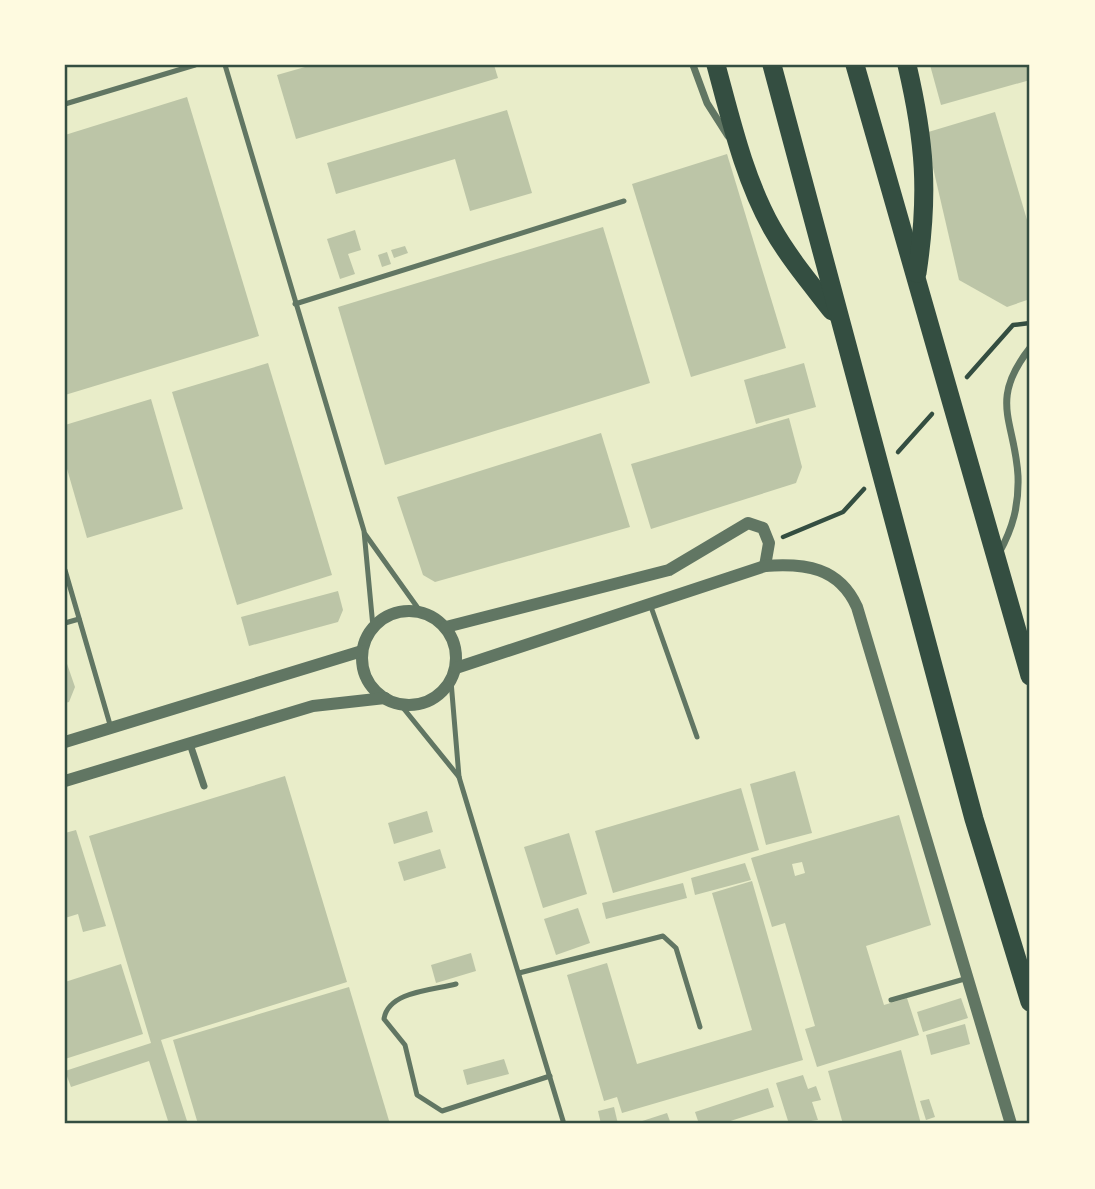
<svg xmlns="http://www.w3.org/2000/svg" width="1095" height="1189" font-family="'DM Sans',sans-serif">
  <rect width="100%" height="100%" fill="#e9edc9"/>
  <!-- building -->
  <g fill="#bcc5a7" fill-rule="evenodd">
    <path d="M312,65H494L498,78L296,139L277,75Z"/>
    <path d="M930,65H1030V80L941,105Z"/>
    <path d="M187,97L259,336L65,395V135Z"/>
    <path d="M507,110L532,193L470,211L455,159L336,194L327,163Z"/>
    <path d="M995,112L1030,230V299L1007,307L959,280L925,133Z"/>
    <path d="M727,154L786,348L691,377L632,184Z"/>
    <path d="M603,227L650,383L385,465L338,307Z"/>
    <path d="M355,230L361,250L348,254L355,274L340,279L327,239Z"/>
    <path d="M405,246L408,253L394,258L391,250Z"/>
    <path d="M387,252L391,264L382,267L378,255Z"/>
    <path d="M268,363L332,575L237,605L172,392Z"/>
    <path d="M804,363L816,407L756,424L744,380Z"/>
    <path d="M151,399L183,509L87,538L65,462V425Z"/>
    <path d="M789,418L802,467L796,483L651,529L631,464Z"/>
    <path d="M601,433L630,527L435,582L423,575L397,497Z"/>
    <path d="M338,591L343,610L338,622L249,646L241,617Z"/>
    <path d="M65,658L75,687L69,702L65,703Z"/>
    <path d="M795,771L812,833L766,845L750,784Z"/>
    <path d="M285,776L347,982L161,1040L188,1124H169L149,1061L71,1087L65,1071L151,1043L89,836Z"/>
    <path d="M741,788L759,850L613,893L595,831Z"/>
    <path d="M427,811L433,832L394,844L388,823Z"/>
    <path d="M899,815L931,925L866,946L884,1005L907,998L919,1035L817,1067L805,1029L815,1026L785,923L772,927L751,858ZM802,862L805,873L795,876L792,864Z"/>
    <path d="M76,830L106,926L83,932L78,914L65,918V833Z"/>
    <path d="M569,833L587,894L543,908L524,847Z"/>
    <path d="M440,849L446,868L404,881L398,862Z"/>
    <path d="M745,863L751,880L695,895L691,878Z"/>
    <path d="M752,881L803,1060L622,1113L617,1097L604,1101L567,975L607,963L637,1064L752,1030L712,893Z"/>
    <path d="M683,883L687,898L606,919L602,903Z"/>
    <path d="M578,908L590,943L556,955L544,919Z"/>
    <path d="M471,953L476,971L436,983L431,965Z"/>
    <path d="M121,964L143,1034L65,1059V982Z"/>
    <path d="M349,987L390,1124H198L173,1040Z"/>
    <path d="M961,998L968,1018L923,1032L917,1012Z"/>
    <path d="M965,1024L970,1044L931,1055L926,1035Z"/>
    <path d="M901,1050L921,1124H843L828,1071Z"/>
    <path d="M504,1059L509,1074L467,1085L463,1070Z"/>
    <path d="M803,1075L808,1089L816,1086L821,1100L812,1102L818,1120L789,1124L776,1083Z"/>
    <path d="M768,1088L774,1107L721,1124H699L695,1112Z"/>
    <path d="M929,1099L935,1117L926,1120L920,1101Z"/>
    <path d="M614,1107L618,1124H601L598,1111Z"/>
    <path d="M667,1113L671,1124H633Z"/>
  </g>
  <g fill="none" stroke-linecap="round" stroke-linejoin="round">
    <!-- path -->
    <g stroke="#344e41" stroke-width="4.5">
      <path d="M967,377L1013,325L1030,323"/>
      <path d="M898,452L932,414"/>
      <path d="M783,537L843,512L864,489"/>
    </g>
    <!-- service -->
    <g stroke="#617663" stroke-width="5">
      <path d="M225,65L364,531L373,627"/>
      <path d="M65,104L195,65"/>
      <path d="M295,304L624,201"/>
      <path d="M365,534L420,611"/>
      <path d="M65,570L111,728"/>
      <path d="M650,604L697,737"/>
      <path d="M65,623L79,619"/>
      <path d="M451,681L459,777L564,1124"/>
      <path d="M400,704L459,777"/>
      <path d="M519,973L663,936L676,948L700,1027"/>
      <path d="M456,984C434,990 388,991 384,1019L405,1045L417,1095L442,1111L550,1076"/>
      <path d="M891,1000L968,978"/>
    </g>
    <!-- minor -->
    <g stroke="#617663" stroke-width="7">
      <path d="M693,65L707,103L728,136"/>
      <path d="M999,553C1013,528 1019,505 1018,476C1015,421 988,401 1030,348"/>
      <path d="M190,744L204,786"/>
    </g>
    <!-- tertiary -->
    <g stroke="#617663" stroke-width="12">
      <circle cx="409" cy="658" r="47"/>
      <path d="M446,627L669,570L748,523L763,528L769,543L765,566"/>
      <path d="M456,668L765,566C805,563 839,567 857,607L1011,1124"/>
      <path d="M65,742L362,651"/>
      <path d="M65,781L313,706L385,698"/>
    </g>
    <!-- motorway -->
    <g stroke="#344e41" stroke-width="19">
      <path d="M716,65C731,120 744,178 772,228C789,258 811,284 832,311"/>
      <path d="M772,65L974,819L1030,1002"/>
      <path d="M855,65L1030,676"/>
      <path d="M907,65C925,142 929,194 917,273"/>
    </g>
  </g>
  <!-- border -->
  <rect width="1095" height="1189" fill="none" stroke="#fefae0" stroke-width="133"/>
  <rect x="66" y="66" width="962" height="1056" fill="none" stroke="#344e41" stroke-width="2.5"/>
</svg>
